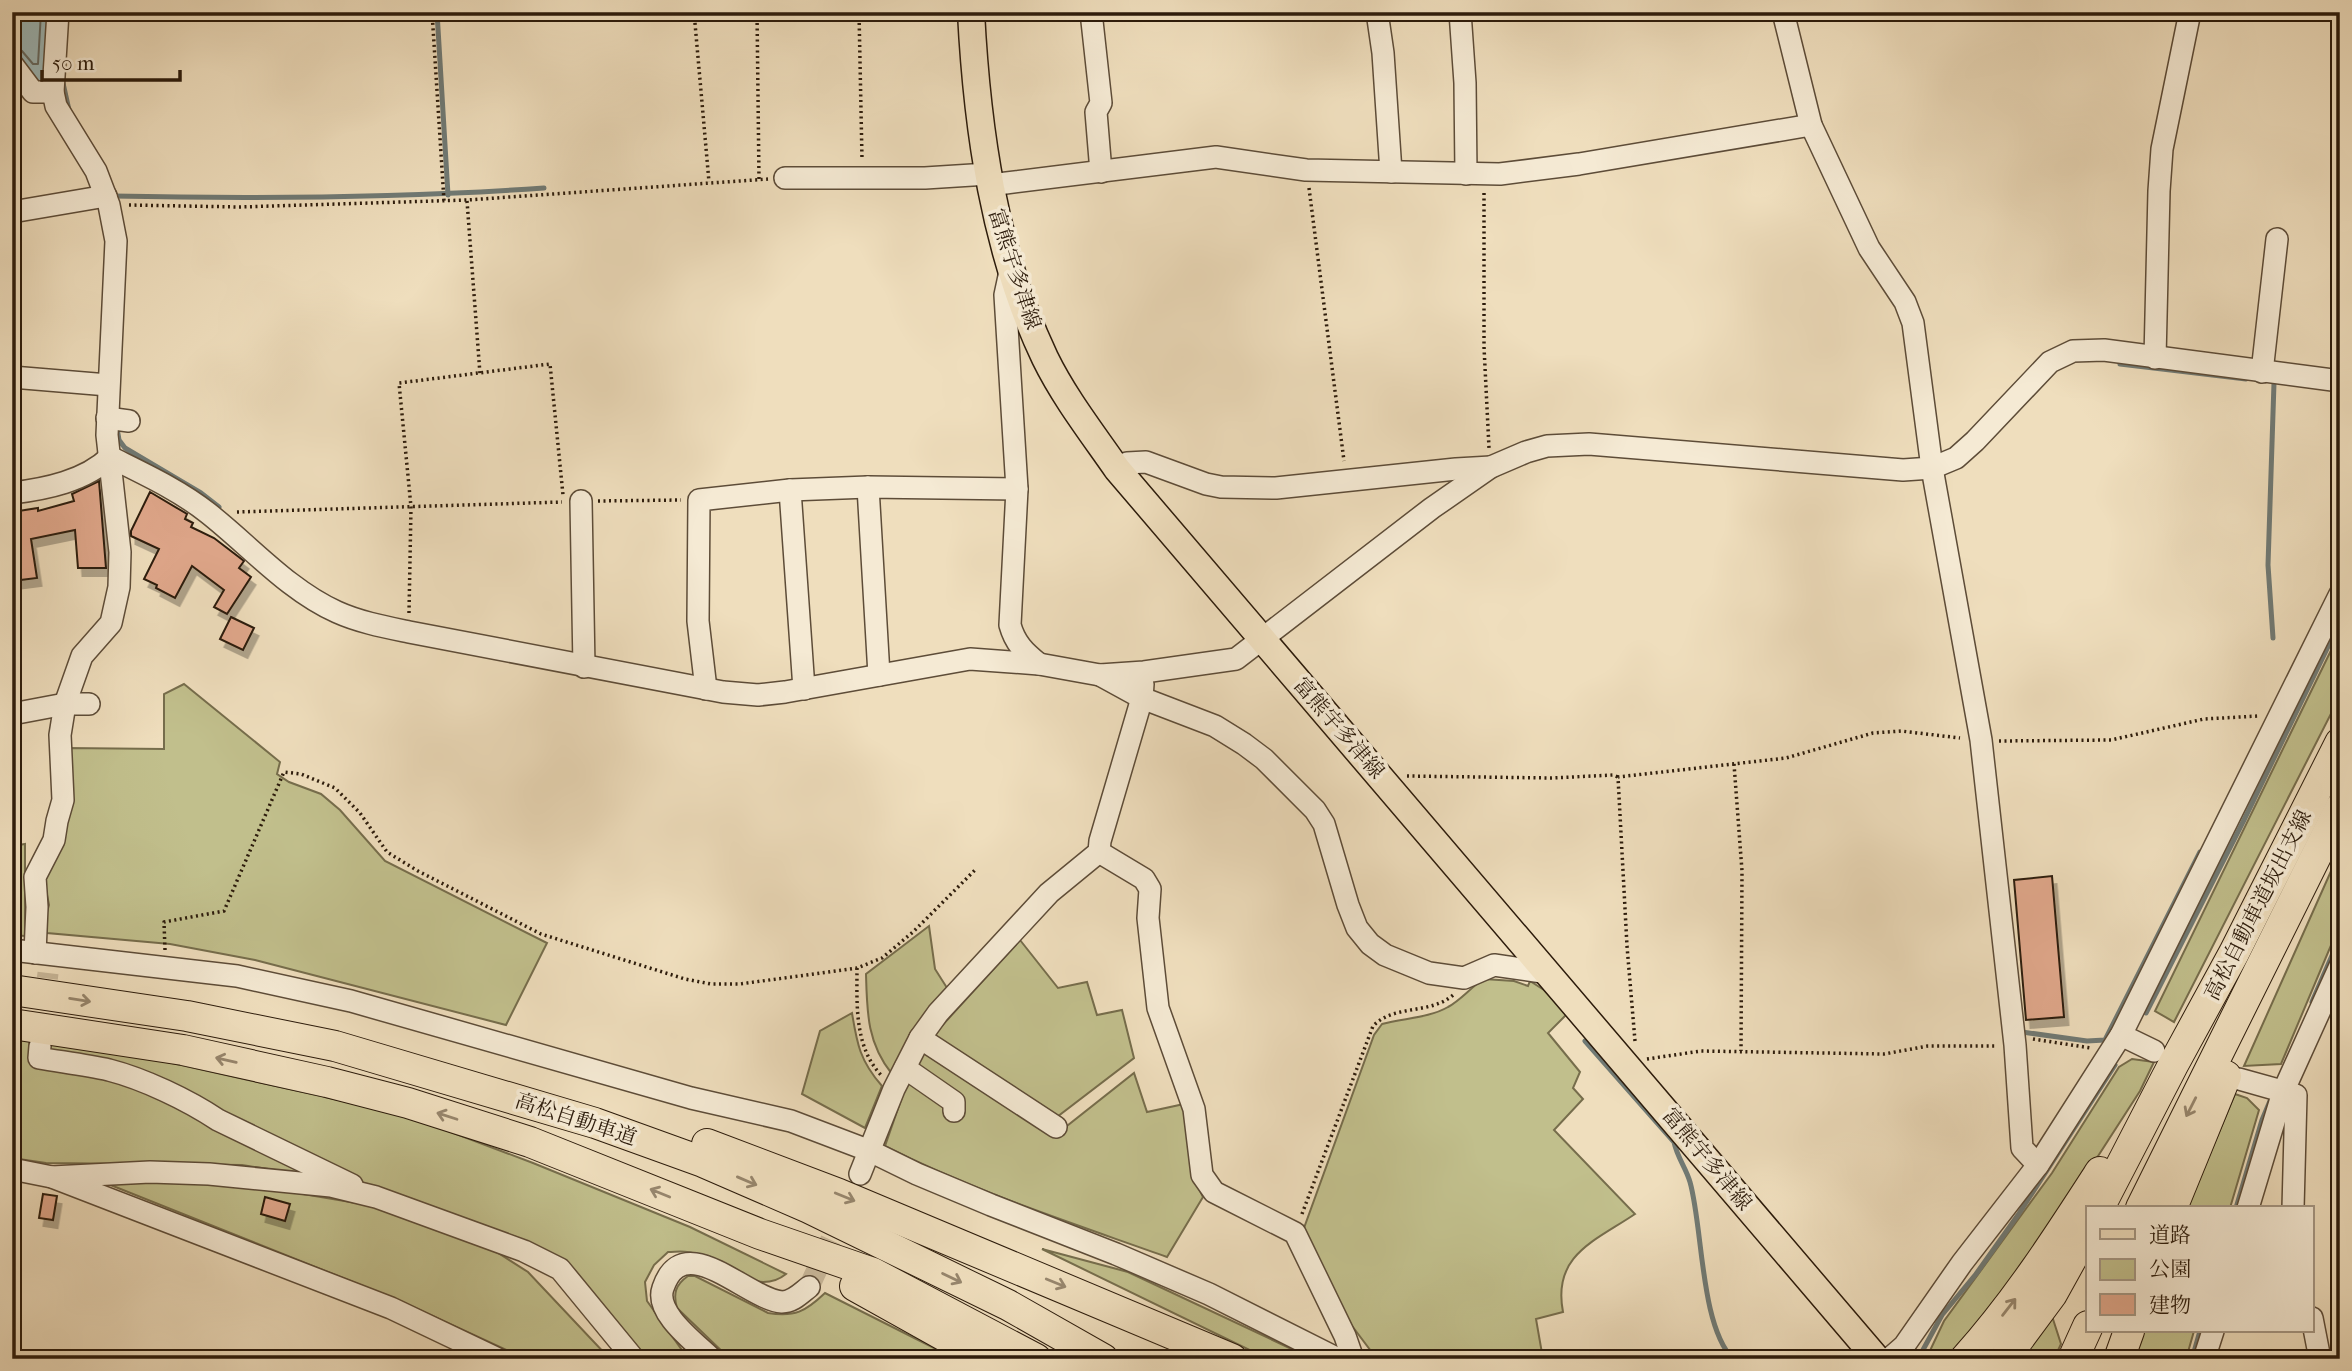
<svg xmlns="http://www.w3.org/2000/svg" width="2352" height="1371" font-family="'IM FELL French Canon','Noto Serif JP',serif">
  <defs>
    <filter id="shadow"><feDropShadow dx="4.5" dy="8" stdDeviation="0" flood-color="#0004"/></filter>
  </defs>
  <rect width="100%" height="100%" fill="#efdebd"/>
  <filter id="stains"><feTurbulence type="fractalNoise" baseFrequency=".00286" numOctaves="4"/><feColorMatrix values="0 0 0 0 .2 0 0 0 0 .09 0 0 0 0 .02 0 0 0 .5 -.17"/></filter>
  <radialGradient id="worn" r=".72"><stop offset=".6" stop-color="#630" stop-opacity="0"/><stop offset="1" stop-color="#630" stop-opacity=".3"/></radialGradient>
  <!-- green -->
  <g fill="#c1bf8c" stroke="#766d4c" stroke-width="2">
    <path d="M2340,632V696L2174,1022L2155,1011Z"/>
    <path d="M184,684L280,762L277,774L289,782L321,794L340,810L385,861L547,943L506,1025L255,960L170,944L47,933L44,923L49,905L45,885L67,748L164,749V694Z"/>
    <path d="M25,844V936L12,935V846Z"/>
    <path d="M2340,851V924L2281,1064L2244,1066Z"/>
    <path d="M929,926L935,969L949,991C921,1020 908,1037 892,1074C867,1043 867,1012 866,974Z"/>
    <path d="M1020,940L1058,988L1087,982L1097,1015L1122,1010L1134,1058L1053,1120L929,1040Z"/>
    <path d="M1484,979L1514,981L1528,986L1530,981L1544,990L1567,1014L1548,1033L1580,1072L1573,1088L1583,1099L1554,1130L1635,1214C1595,1241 1552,1255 1563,1312L1536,1319L1543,1359H1377L1337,1306L1304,1228L1374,1035L1382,1024C1404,1018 1429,1018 1448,1007C1461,1000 1471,987 1484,979Z"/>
    <path d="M852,1013C857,1044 860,1061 882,1086L865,1128L802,1094L820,1031Z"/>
    <path d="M12,1035L100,1047L406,1115L533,1163L690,1227L786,1274C758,1297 722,1265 695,1254C687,1250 677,1252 668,1252L654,1265L645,1282L647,1301L682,1350L692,1359H642L543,1250L516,1237L395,1197L320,1177L242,1165L46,1163L12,1158Z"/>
    <path d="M925,1049L1058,1133L1134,1073L1147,1112L1184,1104L1194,1178L1203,1197L1167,1257C1072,1223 975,1192 885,1146L910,1074Z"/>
    <path d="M2132,1059L2154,1062L2140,1091L2060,1215L2008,1289L1947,1359H1926L1944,1321L2052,1173L2119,1067Z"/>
    <path d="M2235,1094L2247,1098L2259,1110L2230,1208H2187Z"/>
    <path d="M93,1178L214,1179L380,1207L495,1251L528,1272L610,1359H526L398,1300Z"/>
    <path d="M1042,1249L1128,1272L1313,1359H1268Z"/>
    <path d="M688,1276H695L768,1313C795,1317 805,1312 825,1293L956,1359H730L677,1308C673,1294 675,1285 688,1276Z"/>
    <path d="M2052,1316L2061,1344L2054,1359H2015Z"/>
    <path d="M2141,1331H2194L2186,1359H2132Z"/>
  </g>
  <!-- water -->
  <path fill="#9dbabb" stroke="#707a75" stroke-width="2" d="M12,12H48L44,88L35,85L18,57L12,52Z"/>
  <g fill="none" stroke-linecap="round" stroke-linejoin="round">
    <!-- shore -->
    <path stroke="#646a63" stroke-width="2" d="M12,47L22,51L33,64H38L41,12"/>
    <!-- stream -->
    <g stroke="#707a75" stroke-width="5">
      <path d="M437,12L448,195"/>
      <path d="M63,83L69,110"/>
      <path d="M113,196C257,199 401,198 544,188"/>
      <path d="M2120,364L2246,379"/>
      <path d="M117,428L119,440L125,448L201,493L219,507"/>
      <path d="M2273,638L2268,565L2274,383"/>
      <path d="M2312,1002L2340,937"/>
      <path d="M2146,1013L2244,820L2340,622"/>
      <path d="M2022,1032L2087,1041L2105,1040L2200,852"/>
      <path d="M1585,1041L1674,1142C1677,1157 1686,1168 1690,1182C1703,1228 1700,1325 1733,1359"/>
      <path d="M2236,1208L2262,1120L2270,1101"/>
      <path d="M1918,1359L1942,1315L1976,1274L2018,1215L2115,1065"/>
      <path d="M2192,1359L2200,1331"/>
    </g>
  </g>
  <!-- building -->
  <g fill="#e1a88c" stroke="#2c1b0b" stroke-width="2" filter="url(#shadow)">
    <path d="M99,481L106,568H78L75,530L31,539L37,578L12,581V512L38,508V511L74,501L72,494Z"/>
    <path d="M150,492L187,514L185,519L193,523L191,527L214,538L244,561L239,568L251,577L227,614L214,607L224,590L192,566L175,598L156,588L157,585L144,579L159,549L131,536V531Z"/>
    <path d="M231,617L254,628L243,650L220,639Z"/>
    <path d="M2052,876L2064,1017L2026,1020L2014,880Z"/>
    <path d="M43,1194L57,1196L53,1220L39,1218Z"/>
    <path d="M265,1197L290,1204L285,1221L261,1214Z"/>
  </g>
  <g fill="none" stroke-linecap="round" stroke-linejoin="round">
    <!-- minor-tunnel -->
    <g stroke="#c8b799" stroke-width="21" stroke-dasharray="21 10" stroke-linecap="butt">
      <path d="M40,1040L48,973"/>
      <path d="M809,1287L844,1211"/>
    </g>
    <defs>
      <g id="minor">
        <path d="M1091,12L1101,103L1096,112L1101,172"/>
        <path d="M1377,12L1383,53L1391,172"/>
        <path d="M1460,12L1465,83L1466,174"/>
        <path d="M1783,12L1811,125L1869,248L1905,302L1913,323L1932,468L1981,740L2015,1045L2022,1148L2038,1165"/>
        <path d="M12,64L33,92H53"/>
        <path d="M785,178H925L988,174"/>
        <path d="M990,185L1216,157L1306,170L1500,174L1579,164L1811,125"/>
        <path d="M12,212L106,196"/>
        <path d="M1011,267L1005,295L1017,489L1010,625C1015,643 1024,652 1039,664"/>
        <path d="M2155,358L2159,191L2162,149L2190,12"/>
        <path d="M2262,372L2277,239"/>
        <path d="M12,377L108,385"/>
        <path d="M107,418L129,421"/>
        <path d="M110,457C144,474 179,490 208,513C250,546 288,590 337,612C359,622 385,627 409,632L723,692L758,695L785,692L970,659L1039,664L1100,675L1144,672L1236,659L1432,508L1491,467L1526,452L1547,446L1589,444L1903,470L1932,468L1956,458L1975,441L2050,362L2073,351L2104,350L2340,381"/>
        <path d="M1117,469L1127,463L1146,462L1206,484L1221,487L1276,488L1456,469L1491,467"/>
        <path d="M868,487L879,675"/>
        <path d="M790,490L804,689"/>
        <path d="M12,493C46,489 85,481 110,457"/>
        <path d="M581,501L584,667"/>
        <path d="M1100,675L1142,698L1215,726L1244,744L1264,759L1315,810L1324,824L1348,905L1357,928L1370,944L1385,955L1429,973L1464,978L1494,965L1549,973"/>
        <path d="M706,689L698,621L699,500L790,490L868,487L1017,489"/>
        <path d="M12,714L65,704H89"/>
        <path d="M1099,852L1144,879L1150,889L1148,918L1158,1008L1194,1109L1202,1175L1214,1192L1295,1233L1345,1336L1353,1359"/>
        <path d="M12,950L237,976L351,1001L691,1098L791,1121L870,1151L917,1174L991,1205L1116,1254L1209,1294L1338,1359"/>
        <path d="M35,953L37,907L35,877L54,840L57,821L63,800L60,735L65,704L82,656L111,623L119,587L120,552L107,435L116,241L109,205L96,171L56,106L53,92L58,12"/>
        <path d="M2121,1035L2154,1051"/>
        <path d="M920,1038L1056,1127"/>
        <path d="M40,1046L39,1058C62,1062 86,1065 109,1070C144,1079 188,1100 218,1120L352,1185"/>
        <path d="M905,1068L954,1102V1111"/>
        <path d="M2239,1079L2296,1095L2293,1208"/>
        <path d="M12,1169L52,1177L391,1308L498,1359"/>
        <path d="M860,1174L894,1089L920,1038L938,1013L1049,893L1099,852L1100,841L1142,698L1143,684"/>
        <path d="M52,1177L150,1172L209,1174L331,1186L376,1197L524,1251L560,1269L634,1359"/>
        <path d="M2248,1208L2283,1092L2340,966"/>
        <path d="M2312,1318L2320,1359"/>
        <path d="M712,1359C696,1343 654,1313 663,1288C684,1227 746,1299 782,1302C793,1302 801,1293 809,1287"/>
        <path d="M1889,1359L1904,1346L1962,1263L2038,1165L2121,1035L2340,594"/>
        <path d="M2204,1359L2213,1331"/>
      </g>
      <path id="major" d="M971,12C977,129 994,251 1045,358C1064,397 1092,433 1117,469L1877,1359"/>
      <g id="highway">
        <path d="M12,990L187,1016L335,1046L595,1123L703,1162L809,1208L1008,1305L1103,1359"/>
        <path d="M12,1024L183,1050L327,1082L408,1103L530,1142L760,1234L873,1273L1036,1359"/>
        <path d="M707,1144L839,1194L1232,1359"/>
        <path d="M2099,1208L2173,1065L2234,953L2340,743"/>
        <path d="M2141,1208L2340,808"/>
        <path d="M2172,1208L2226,1076"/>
        <path d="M855,1286L986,1359"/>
        <path d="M1965,1359C2017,1301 2058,1237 2100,1172"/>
        <path d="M2004,1359L2052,1294L2088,1229"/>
        <path d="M2073,1359L2088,1326"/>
        <path d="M2119,1359L2129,1331"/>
      </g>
    </defs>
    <!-- minor casing -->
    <use href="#minor" stroke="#5d4c38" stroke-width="24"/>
    <!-- major casing -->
    <use href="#major" stroke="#2c1b0b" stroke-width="29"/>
    <!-- highway casing -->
    <use href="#highway" stroke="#2c1b0b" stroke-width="32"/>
    <!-- path -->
    <g stroke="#2c1b0b" stroke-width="3.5" stroke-dasharray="2 3.5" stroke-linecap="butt">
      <path d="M432,12L444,201"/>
      <path d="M694,12L709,182"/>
      <path d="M757,12L759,179"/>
      <path d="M859,12L862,159"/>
      <path d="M1309,188L1344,461"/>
      <path d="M1484,193V347L1489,448"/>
      <path d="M467,201L480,374"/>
      <path d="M129,205L240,207L467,200L768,179"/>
      <path d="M598,501L681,500"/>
      <path d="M237,512L562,502"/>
      <path d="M409,613L411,507L399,383L550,364L563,495"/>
      <path d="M1999,741L2111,740L2204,719L2258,716"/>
      <path d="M1734,764L1742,871L1741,1051"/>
      <path d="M1407,776L1551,778L1613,775L1618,777"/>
      <path d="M165,950L164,922L224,911L284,772L301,774L335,788L360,813L387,852L418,871L541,934L685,979L711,984H740L857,968L882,958L913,932L975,870"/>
      <path d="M857,968C857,1004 854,1046 881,1075"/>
      <path d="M2033,1039L2091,1048"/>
      <path d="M1635,1041L1627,946L1618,777L1786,758L1873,733L1901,731L1960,738"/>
      <path d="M1647,1059L1701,1051L1884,1054L1928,1046H1995"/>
      <path d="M1302,1214L1373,1026C1394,1004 1430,1015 1453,995"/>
    </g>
    <!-- minor -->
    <use href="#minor" stroke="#f5ead4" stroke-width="21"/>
    <!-- major -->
    <use href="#major" stroke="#efdebd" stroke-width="26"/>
    <!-- highway -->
    <use href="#highway" stroke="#efdebd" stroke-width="30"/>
  </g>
  <!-- one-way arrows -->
  <defs><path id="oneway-shaft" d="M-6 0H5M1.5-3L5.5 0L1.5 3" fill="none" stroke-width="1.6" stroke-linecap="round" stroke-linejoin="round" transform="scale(1.75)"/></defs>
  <g stroke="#97866d">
    <use href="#oneway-shaft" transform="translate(80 1000) rotate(9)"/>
    <use href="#oneway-shaft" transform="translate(226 1060) rotate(-167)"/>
    <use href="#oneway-shaft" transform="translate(2191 1107) rotate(117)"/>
    <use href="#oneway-shaft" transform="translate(447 1116) rotate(-162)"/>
    <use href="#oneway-shaft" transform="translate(747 1181) rotate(23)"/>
    <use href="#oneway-shaft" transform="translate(660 1193) rotate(-158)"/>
    <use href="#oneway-shaft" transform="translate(845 1197) rotate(22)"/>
    <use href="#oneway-shaft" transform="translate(952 1278) rotate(26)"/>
    <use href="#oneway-shaft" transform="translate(1056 1283) rotate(22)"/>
    <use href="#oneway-shaft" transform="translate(2009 1307) rotate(-52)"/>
  </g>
  <g text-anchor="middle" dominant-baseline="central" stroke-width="7" stroke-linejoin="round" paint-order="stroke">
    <!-- street labels -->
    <g font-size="21" fill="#2c1b0b" stroke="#f5ead4">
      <text transform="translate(1015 269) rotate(72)">富熊宇多津線</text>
      <text transform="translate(1339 728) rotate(49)">富熊宇多津線</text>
      <text transform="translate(2258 905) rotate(-63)">高松自動車道坂出支線</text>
      <text transform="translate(576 1119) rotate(18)">高松自動車道</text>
      <text transform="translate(1707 1159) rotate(50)">富熊宇多津線</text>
    </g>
  </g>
  <!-- margin -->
  <rect width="2352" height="1371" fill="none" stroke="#efdebd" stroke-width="42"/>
  <rect x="14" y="14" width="2324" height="1343" fill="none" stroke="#2c1b0b" stroke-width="3.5"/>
  <rect x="21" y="21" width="2310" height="1329" fill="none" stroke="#2c1b0b" stroke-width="2"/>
  <!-- legend -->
  <rect x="2086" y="1206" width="228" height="126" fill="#f5ead4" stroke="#a59784" stroke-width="2"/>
  <rect x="2100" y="1229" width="35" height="10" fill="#efdebd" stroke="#a59784" stroke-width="2"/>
  <text x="2149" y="1242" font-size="21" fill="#2c1b0b">道路</text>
  <rect x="2100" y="1259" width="35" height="21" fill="#c1bf8c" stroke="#a59784" stroke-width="2"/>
  <text x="2149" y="1276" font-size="21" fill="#2c1b0b">公園</text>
  <rect x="2100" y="1294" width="35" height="21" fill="#e1a88c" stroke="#a59784" stroke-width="2"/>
  <text x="2149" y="1312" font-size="21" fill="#2c1b0b">建物</text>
  <!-- scale -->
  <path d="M42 70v10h138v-10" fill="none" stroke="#2c1b0b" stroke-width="3.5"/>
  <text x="52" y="70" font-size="21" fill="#2c1b0b" stroke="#f5ead4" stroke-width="5" paint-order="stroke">50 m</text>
  <rect width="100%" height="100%" filter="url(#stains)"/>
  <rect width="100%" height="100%" fill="url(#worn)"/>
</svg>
